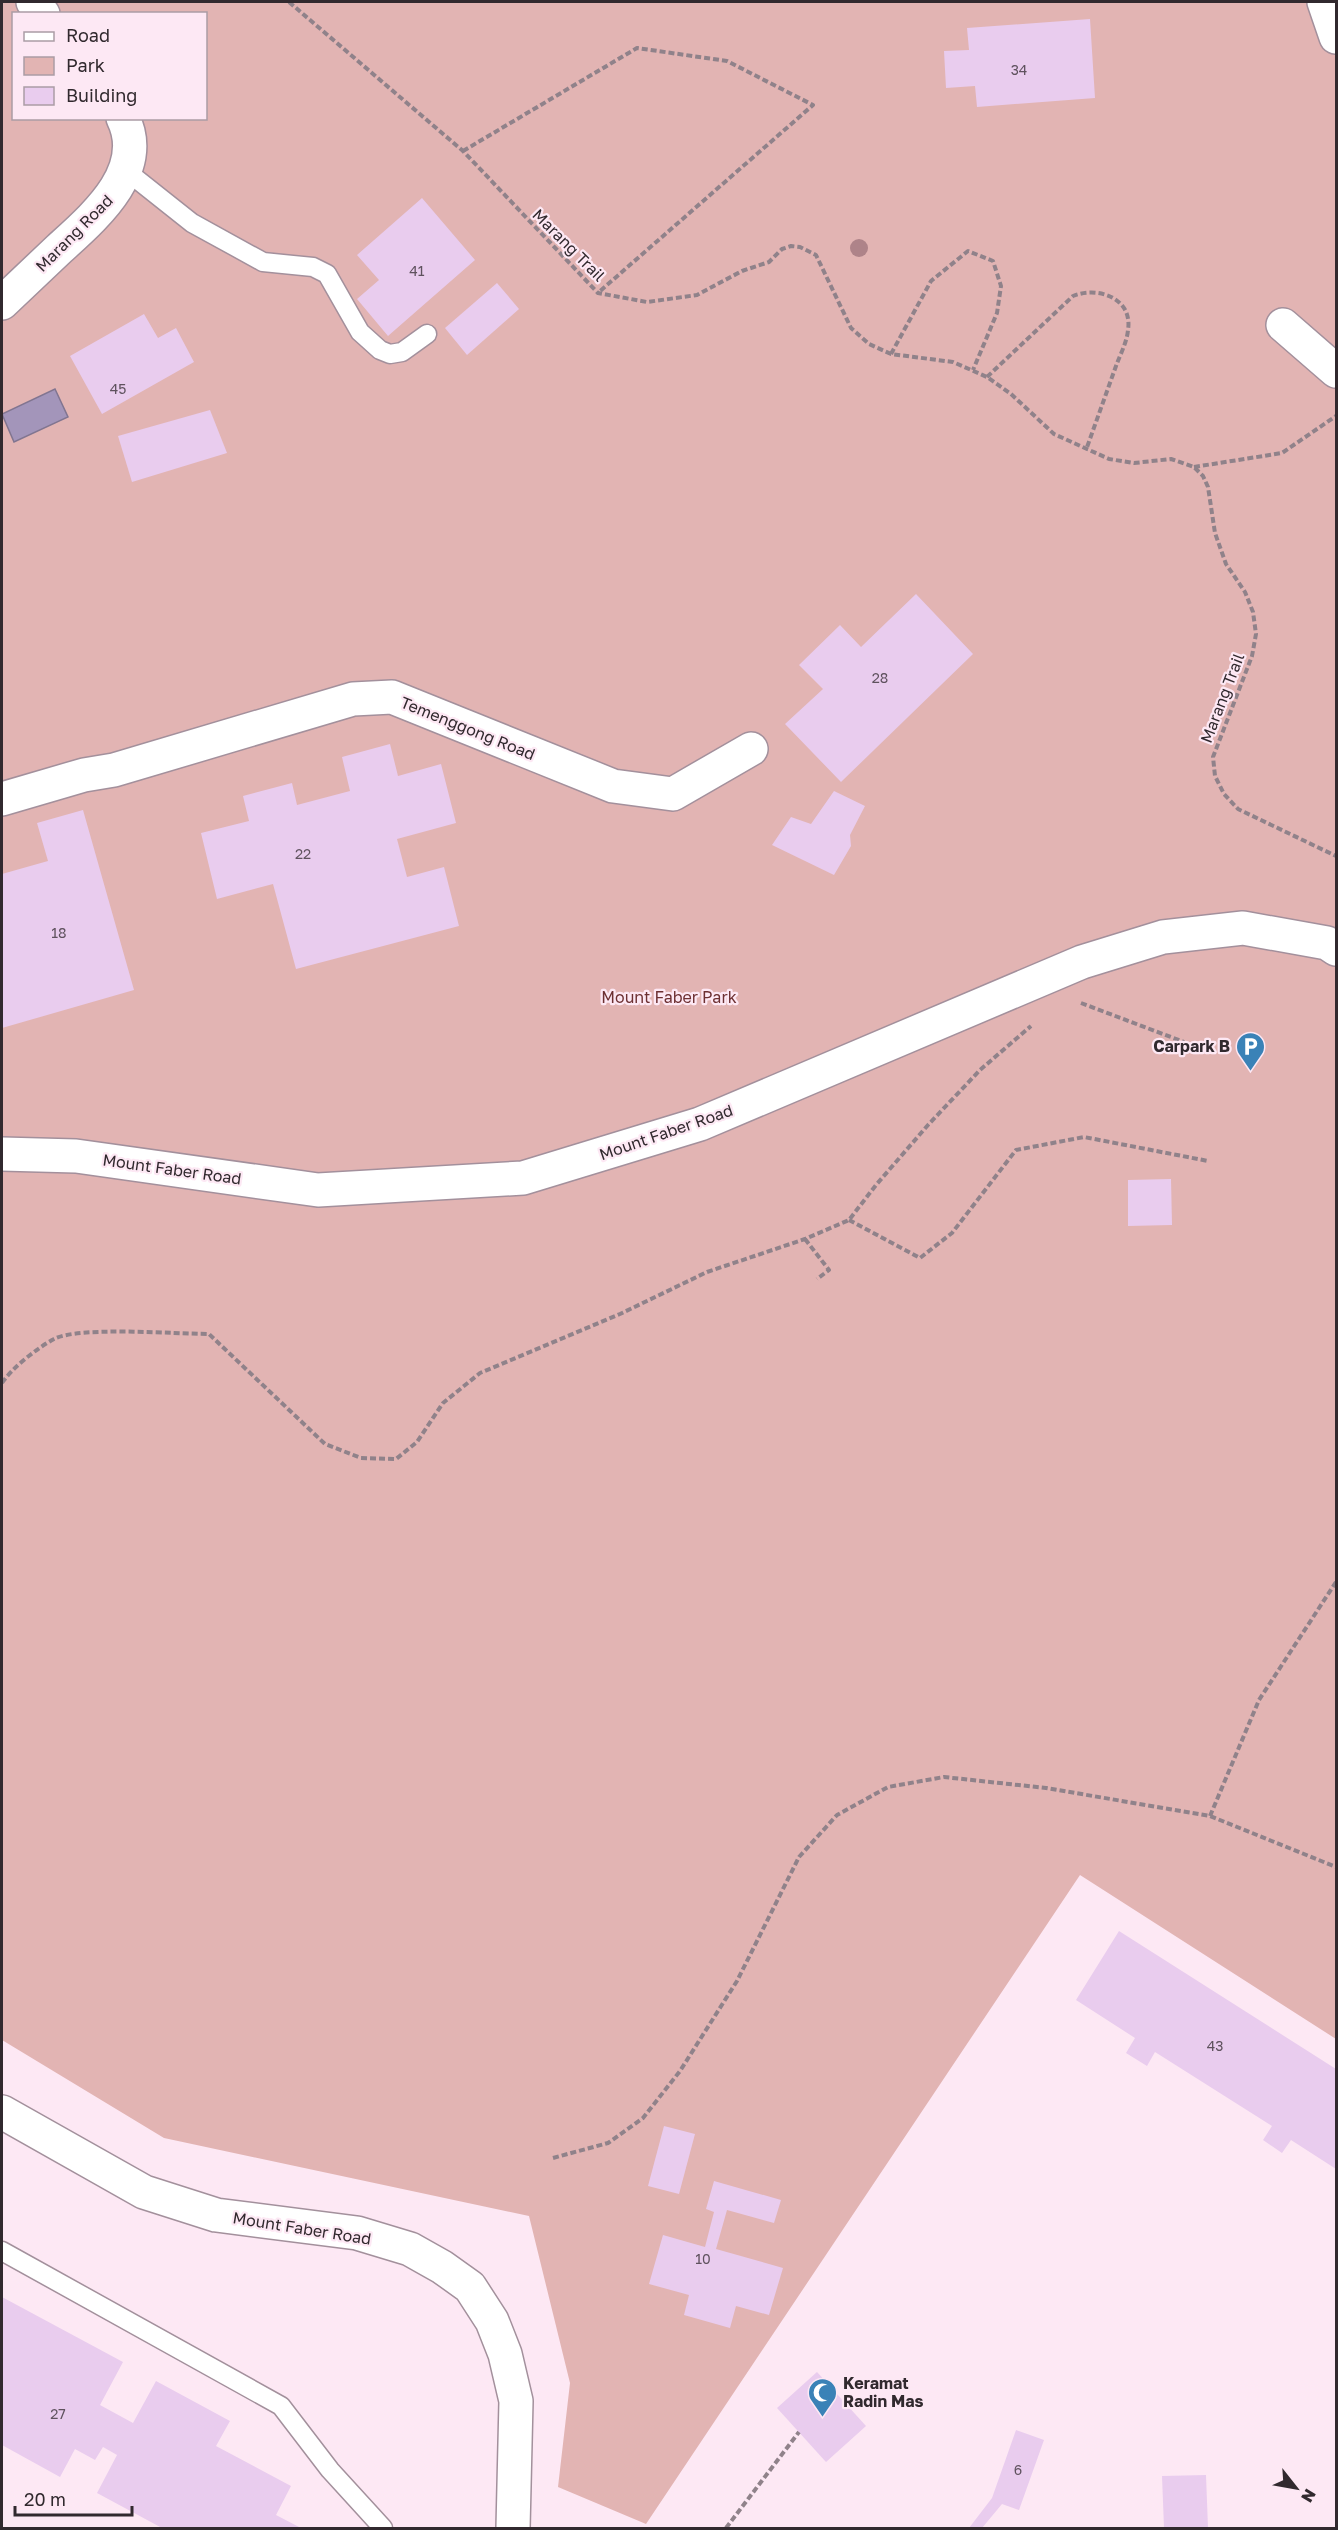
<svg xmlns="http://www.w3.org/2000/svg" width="1338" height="2530" font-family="'Golos Text',sans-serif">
  <rect width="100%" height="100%" fill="#fde8f4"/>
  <!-- green -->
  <path fill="#e2b4b3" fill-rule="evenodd" d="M2,2H1336V2039L1080,1875L646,2524L558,2487L570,2383L529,2216L164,2138L2,2040ZM14,14H206V118H14Z"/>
  <!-- water -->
  <path fill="#a395ba" stroke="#817590" stroke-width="1.5" d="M55,389L68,417L14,442L2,414Z"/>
  <!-- building -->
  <g fill="#e9ccee">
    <path d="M1090,19L1095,98L977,107L975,86L946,88L944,51L969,50L967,28Z"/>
    <path d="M422,198L475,260L388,336L357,299L379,280L357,255Z"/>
    <path d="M497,283L519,309L467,355L445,328Z"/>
    <path d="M144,314L158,338L176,328L194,362L102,414L70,356Z"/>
    <path d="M210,410L227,453L132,482L118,436Z"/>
    <path d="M916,594L973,654L841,782L785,724L823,689L799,665L840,625L861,647Z"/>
    <path d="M390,744L398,776L441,764L456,823L397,839L407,877L444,867L459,926L296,969L273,884L217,899L201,833L249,821L243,796L292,783L297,805L350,791L342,757Z"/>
    <path d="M834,791L865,806L850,835L851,846L834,875L772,845L791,817L811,824Z"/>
    <path d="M83,810L134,990L2,1028V874L48,861L37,823Z"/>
    <path d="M1171,1179L1172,1225L1128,1226V1180Z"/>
    <path d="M1119,1931L1336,2069V2169L1291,2140L1282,2153L1263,2140L1272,2126L1155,2052L1147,2066L1126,2053L1135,2038L1076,2000Z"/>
    <path d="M664,2126L695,2134L679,2194L648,2186Z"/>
    <path d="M714,2181L781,2200L774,2223L727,2210L716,2249L783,2268L769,2315L736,2306L730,2328L684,2315L689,2295L649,2284L663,2235L705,2247L714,2212L706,2209Z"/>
    <path d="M2,2297L123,2362L100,2405L133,2423L156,2381L230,2421L216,2446L291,2486L276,2515L301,2528H162L97,2493L117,2455L103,2447L95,2460L75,2449L60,2477L2,2445Z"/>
    <path d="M817,2372L866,2426L826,2462L777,2408Z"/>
    <path d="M1016,2430L1044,2440L1019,2510L1002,2504L982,2528H969L992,2498Z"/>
    <path d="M1206,2475L1208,2528H1164L1162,2476Z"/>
  </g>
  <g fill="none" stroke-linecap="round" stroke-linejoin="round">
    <defs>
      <g id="service">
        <path d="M124,169L192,223L263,262L313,267L327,274L360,332L380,350L390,354L402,352L427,334"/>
        <path d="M2,2251L281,2406L330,2470L383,2528"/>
      </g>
      <g id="minor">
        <path d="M33,2L43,14"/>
        <path d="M1324,2L1336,37"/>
        <path d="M2,303C21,285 40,267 59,249C94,217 149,171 123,118"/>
        <path d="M1283,325L1336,371"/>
        <path d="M2,799L84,775L114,770L353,699L392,697L613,786L673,794L751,749"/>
        <path d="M2,1154L76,1156L318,1190L523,1178L700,1124L1082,962L1163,937L1243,928L1327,943L1336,949"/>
        <path d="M2,2112L144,2192L216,2215L357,2233L410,2249L442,2267L470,2287L492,2321L505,2354L516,2401L513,2528"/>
      </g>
    </defs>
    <!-- service casing -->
    <use href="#service" stroke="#a3909c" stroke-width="21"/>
    <!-- minor casing -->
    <use href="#minor" stroke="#a3909c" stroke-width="36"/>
    <!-- path -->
    <g stroke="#90828a" stroke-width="4" stroke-dasharray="6 3" stroke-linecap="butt">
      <path d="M289,2L463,151L598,293L647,302L697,295L742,271L769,262L782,249L791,246L800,247L816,255L851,328L869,344L891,354L953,362L987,377L1011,394L1054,434L1109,459L1134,463L1171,459L1194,467L1203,476L1208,487L1215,533L1226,564L1245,592L1253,612L1256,634L1252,656L1213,757L1215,776L1224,794L1238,809L1336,856"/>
      <path d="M463,151L637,48L727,61L813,105L599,292"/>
      <path d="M891,354L931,281L968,251L993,261L1001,286L997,313L973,370"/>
      <path d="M987,377L1073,296C1098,286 1133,298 1128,330C1127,342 1120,355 1116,366C1106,394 1096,422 1086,450"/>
      <path d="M1194,467L1282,453L1336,416"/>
      <path d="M1081,1003L1184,1042"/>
      <path d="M849,1220L920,1258L952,1233L1016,1150L1084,1137L1208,1161"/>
      <path d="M805,1239L829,1270L817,1279"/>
      <path d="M2,1383C12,1368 37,1348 54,1339C78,1326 178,1334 209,1334L325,1444L361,1458L396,1459L417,1442L443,1403L480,1373L620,1314L707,1272L805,1239L849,1220L876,1185L928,1125L980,1070L1031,1026"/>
      <path d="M1210,1816L1259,1700L1336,1582"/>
      <path d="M553,2158L608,2143L643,2118L680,2071L737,1981L799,1857L837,1815L888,1787L944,1777L1046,1788L1210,1816L1336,1867"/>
      <path d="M726,2528L799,2432"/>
    </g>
    <!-- service -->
    <use href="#service" stroke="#fff" stroke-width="18"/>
    <!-- minor -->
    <use href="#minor" stroke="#fff" stroke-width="33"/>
  </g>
  <!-- trees -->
  <circle fill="#ae8389" cx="859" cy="248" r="9"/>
  <!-- icons -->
  <defs>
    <symbol id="parking-pin" viewBox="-11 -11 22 30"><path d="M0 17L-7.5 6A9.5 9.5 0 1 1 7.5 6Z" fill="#3a82b7" stroke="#fde8f4"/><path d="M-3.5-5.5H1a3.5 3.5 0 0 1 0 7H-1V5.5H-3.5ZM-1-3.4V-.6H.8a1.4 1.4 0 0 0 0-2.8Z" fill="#fff"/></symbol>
    <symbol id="mosque-pin" viewBox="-11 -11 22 30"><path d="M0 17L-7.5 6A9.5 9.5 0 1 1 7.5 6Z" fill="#3a82b7" stroke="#fde8f4"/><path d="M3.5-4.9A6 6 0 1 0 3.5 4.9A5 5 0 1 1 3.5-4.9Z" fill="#fff"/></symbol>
  </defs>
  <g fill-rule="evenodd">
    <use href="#parking-pin" x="1234" y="1030" width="33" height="45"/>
    <use href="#mosque-pin" x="806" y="2376" width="33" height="45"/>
  </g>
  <g text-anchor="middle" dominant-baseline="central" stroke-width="4.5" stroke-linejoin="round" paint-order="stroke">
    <!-- number labels -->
    <g font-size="14" fill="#5f525e">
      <text x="1019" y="69">34</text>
      <text x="417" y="270">41</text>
      <text x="118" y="388">45</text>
      <text x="880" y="677">28</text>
      <text x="303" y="853">22</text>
      <text x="59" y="932">18</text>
      <text x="1215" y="2045">43</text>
      <text x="703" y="2258">10</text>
      <text x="58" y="2413">27</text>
      <text x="1018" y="2469">6</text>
    </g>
    <!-- street labels -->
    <g font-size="16" fill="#31292e" stroke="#fde8f4">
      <text transform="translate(74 233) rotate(-45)">Marang Road</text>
      <text transform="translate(569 245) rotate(45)">Marang Trail</text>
      <text transform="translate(1222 698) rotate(-69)">Marang Trail</text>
      <text transform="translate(468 728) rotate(22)">Temenggong Road</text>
      <text transform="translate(666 1132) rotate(-19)">Mount Faber Road</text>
      <text transform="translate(172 1169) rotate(8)">Mount Faber Road</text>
      <text transform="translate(302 2228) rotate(9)">Mount Faber Road</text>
    </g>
    <!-- park labels -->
    <g font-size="16" fill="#6d3032" stroke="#fde8f4">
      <text x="669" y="997">Mount Faber Park</text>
    </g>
    <!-- poi labels -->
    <g font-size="16" font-weight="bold" fill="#31292e" stroke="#fde8f4" text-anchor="end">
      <text x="1230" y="1046">Carpark B</text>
      <text x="843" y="2383" text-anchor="start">Keramat<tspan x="843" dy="18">Radin Mas</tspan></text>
    </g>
  </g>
  <!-- border -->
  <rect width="1338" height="2530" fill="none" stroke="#31292e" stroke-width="6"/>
  <!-- legend -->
  <rect x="12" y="12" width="195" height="108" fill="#fde8f4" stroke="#ab9ca5" stroke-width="1.5"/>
  <rect x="24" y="32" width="30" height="9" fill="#ffffff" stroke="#ab9ca5" stroke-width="1.5"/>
  <text x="66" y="42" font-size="18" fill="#31292e">Road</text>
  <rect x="24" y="57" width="30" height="18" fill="#e2b4b3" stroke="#ab9ca5" stroke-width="1.5"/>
  <text x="66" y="72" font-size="18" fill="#31292e">Park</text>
  <rect x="24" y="87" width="30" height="18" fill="#e9ccee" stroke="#ab9ca5" stroke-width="1.5"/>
  <text x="66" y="102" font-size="18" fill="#31292e">Building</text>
  <!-- north arrow -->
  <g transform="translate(1296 2488) rotate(121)" stroke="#fde8f4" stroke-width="4.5" paint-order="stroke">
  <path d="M0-4.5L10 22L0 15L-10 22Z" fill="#31292e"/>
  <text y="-9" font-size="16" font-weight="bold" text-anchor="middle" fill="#31292e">N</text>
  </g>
  <!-- scale -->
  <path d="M15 2506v9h117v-9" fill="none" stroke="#31292e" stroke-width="3"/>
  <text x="24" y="2506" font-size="18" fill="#31292e" stroke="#fde8f4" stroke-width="4.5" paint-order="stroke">20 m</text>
</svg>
